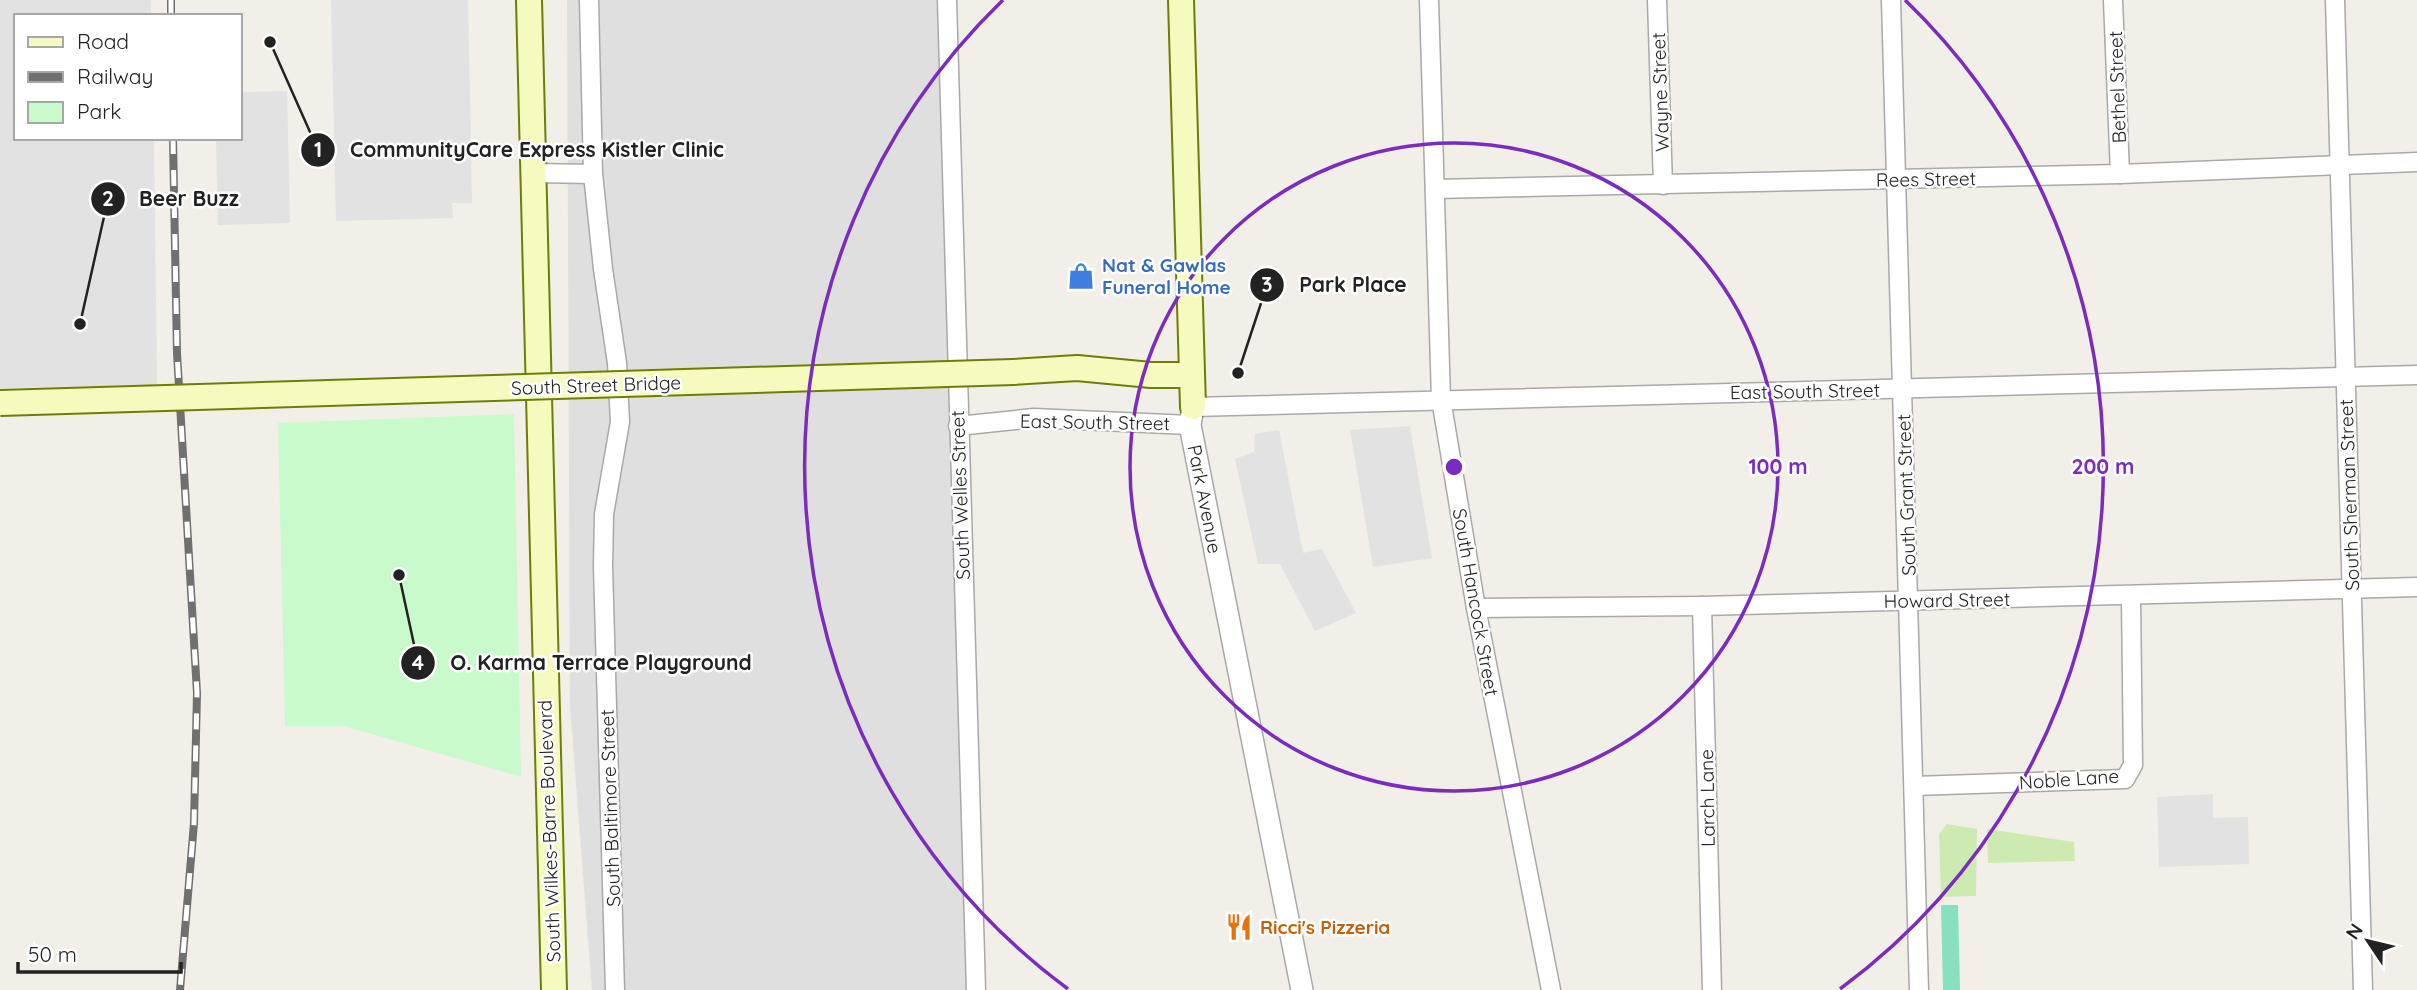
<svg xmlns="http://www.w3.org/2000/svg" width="2417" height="990" font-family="Quicksand,sans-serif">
  <rect width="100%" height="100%" fill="#f2efe9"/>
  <!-- residential -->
  <path fill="#e0dfdf" d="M567,0H949L969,990H592L570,707Z"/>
  <!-- grass -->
  <g fill="#cdebb0">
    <path d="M1947,824L1977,829L1976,896L1941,897L1939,834Z"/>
    <path d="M1987,829L2074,842L2075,861L1988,863Z"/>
  </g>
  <!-- park -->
  <path fill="#c8facc" d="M514,414L521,777L344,726H285L278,423Z"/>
  <!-- pitch -->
  <path fill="#88e0be" d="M1941,905H1958L1960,990H1943Z"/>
  <!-- parking -->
  <g fill="#e2e2e2">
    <path d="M0,0H151V16H16V138H154L157,385L0,388Z"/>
    <path d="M331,0H468L472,203H452L453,218L336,221Z"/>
    <path d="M287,91L290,223L218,225L216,138H240V92Z"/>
    <path d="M1410,426L1432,558L1373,567L1350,430Z"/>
    <path d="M1279,430L1303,553L1322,549L1356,613L1315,631L1280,564H1258L1235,459L1254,452L1255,434Z"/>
    <path d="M2213,794V818L2248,817L2249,864L2159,867L2157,797Z"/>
  </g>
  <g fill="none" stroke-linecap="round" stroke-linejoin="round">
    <defs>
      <g id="minor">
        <path d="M589,0L593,174L603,269L617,363L620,422L604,514L603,566L615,990"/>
        <path d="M947,0L976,990"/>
        <path d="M1429,0L1441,399L1476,608L1551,990"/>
        <path d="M1657,0L1663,185"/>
        <path d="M1891,0L1919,990"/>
        <path d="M2113,0L2120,174"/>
        <path d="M2335,0L2363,990"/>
        <path d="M532,173L593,174"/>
        <path d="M1435,189L2120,174L2417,162"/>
        <path d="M1193,407L2417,375"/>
        <path d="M958,426L1034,418L1190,425"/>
        <path d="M1702,606L1712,990"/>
        <path d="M1476,608L1702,606L2417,587"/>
        <path d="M1914,786L2125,779L2133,765L2131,597"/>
      </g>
      <path id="tertiary" d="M1193,407L1190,425L1302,990"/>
      <g id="secondary">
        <path d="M529,0L554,990"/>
        <path d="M1181,0L1193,407"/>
        <path d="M1013,372L1077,368L1151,375H1192"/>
      </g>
    </defs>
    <!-- minor casing -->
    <use href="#minor" stroke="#a9a9a9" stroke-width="21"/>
    <!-- tertiary casing -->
    <use href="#tertiary" stroke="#a9a9a9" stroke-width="24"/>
    <!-- secondary casing -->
    <use href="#secondary" stroke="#707d05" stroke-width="28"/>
    <!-- minor -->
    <use href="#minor" stroke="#fff" stroke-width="18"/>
    <!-- tertiary -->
    <use href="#tertiary" stroke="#fff" stroke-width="21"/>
    <!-- secondary -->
    <use href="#secondary" stroke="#f7fabf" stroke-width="24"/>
    <defs>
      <g id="rail">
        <path d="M171,0V16"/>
        <path d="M173,138L177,353L197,693L194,823L180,990"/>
      </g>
    </defs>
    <!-- rail casing -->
    <use href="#rail" stroke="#707070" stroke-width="8"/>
    <!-- rail -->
    <use href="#rail" stroke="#fff" stroke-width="5" stroke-dasharray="16" stroke-linecap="butt"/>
    <defs>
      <path id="secondary-bridge" d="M0,403L1013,372"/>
    </defs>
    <!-- secondary-bridge casing -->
    <use href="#secondary-bridge" stroke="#707d05" stroke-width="28" stroke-linecap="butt"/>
    <!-- secondary-bridge -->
    <use href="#secondary-bridge" stroke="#f7fabf" stroke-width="24"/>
  </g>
  <!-- distance rings -->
  <g fill="none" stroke="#7b2cbf" stroke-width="3.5">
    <circle cx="1454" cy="467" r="324"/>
    <path d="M1068 989A649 649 0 0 1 1003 0M1905 0A649 649 0 0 1 1840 989"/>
  </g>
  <!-- icons -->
  <defs>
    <symbol id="shop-bare" viewBox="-9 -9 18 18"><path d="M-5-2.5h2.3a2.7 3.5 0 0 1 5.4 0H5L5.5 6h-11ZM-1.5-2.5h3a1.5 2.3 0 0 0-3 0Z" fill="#3f7fe0" stroke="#fff" stroke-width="2.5" paint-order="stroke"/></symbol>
    <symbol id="restaurant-bare" viewBox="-9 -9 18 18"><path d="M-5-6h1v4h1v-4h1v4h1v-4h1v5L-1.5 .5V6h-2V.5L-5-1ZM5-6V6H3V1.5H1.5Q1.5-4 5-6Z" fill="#e8710a" stroke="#fff" stroke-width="2.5" paint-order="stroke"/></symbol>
  </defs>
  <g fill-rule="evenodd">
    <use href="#shop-bare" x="1062" y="257" width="38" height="38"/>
    <use href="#restaurant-bare" x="1220" y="908" width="38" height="38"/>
  </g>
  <g text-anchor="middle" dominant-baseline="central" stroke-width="5" stroke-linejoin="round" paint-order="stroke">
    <!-- street labels -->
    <g font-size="19" fill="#222" stroke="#fff">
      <text transform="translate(2117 87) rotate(-92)">Bethel Street</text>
      <text transform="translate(1660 92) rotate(-92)">Wayne Street</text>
      <text transform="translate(1926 179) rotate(-1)">Rees Street</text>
      <text transform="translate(596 385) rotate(-2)">South Street Bridge</text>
      <text transform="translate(1805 391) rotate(-1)">East South Street</text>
      <text transform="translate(1095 422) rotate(1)">East South Street</text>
      <text transform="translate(960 495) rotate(-92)">South Welles Street</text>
      <text transform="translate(1906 495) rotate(-92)">South Grant Street</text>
      <text transform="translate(2349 495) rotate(-92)">South Sherman Street</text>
      <text transform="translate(1205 499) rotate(79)">Park Avenue</text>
      <text transform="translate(1947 600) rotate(-1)">Howard Street</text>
      <text transform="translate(1476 602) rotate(80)">South Hancock Street</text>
      <text transform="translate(2069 779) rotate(-4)">Noble Lane</text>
      <text transform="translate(1707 798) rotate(-91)">Larch Lane</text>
      <text transform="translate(610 808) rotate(-92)">South Baltimore Street</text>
      <text transform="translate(549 831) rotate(-92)">South Wilkes-Barre Boulevard</text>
    </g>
    <!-- shop labels -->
    <g font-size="19" font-weight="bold" fill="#366cbe" stroke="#fff" text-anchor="start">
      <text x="1102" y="265">Nat &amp; Gawlas<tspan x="1102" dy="22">Funeral Home</tspan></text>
    </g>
    <!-- food labels -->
    <g font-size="19" font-weight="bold" fill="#c56008" stroke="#fff" text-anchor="start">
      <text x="1260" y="927">Ricci's Pizzeria</text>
    </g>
  </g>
  <circle cx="1454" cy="467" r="10" fill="#7b2cbf" stroke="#fff" stroke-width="3.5"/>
  <g font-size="21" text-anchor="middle" font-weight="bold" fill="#7b2cbf" stroke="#fff" stroke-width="5" stroke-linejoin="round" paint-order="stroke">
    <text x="1778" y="474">100 m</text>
    <text x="2103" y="474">200 m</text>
  </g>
  <!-- callouts -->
  <path fill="none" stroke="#222" stroke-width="2.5" d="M270 42L318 150M80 324L108 199M1238 373L1267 285M399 575L418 663"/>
  <g fill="#222" stroke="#fff" stroke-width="2.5">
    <circle cx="270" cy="42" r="7"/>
    <circle cx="80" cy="324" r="7"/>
    <circle cx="1238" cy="373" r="7"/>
    <circle cx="399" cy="575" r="7"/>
    <circle cx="318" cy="150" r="18"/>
    <circle cx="108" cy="199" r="18"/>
    <circle cx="1267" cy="285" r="18"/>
    <circle cx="418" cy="663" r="18"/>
  </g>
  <g font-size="21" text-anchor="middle" font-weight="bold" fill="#fff">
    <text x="318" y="157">1</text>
    <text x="108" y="206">2</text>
    <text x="1267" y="292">3</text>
    <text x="418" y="670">4</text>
  </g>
  <g font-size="21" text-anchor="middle" font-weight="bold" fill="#222" stroke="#fff" stroke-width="5" stroke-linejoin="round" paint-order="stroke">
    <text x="537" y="157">CommunityCare Express Kistler Clinic</text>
    <text x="189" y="206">Beer Buzz</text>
    <text x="1353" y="292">Park Place</text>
    <text x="601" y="670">O. Karma Terrace Playground</text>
  </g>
  <!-- legend -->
  <rect x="14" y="14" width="228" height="126" fill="#ffffff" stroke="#a7a7a7" stroke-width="2"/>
  <rect x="28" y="37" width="35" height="10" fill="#f7fabf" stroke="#a7a7a7" stroke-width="2"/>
  <text x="77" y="49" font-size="21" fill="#222222">Road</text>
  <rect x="28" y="72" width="35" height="10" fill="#707070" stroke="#a7a7a7" stroke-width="2"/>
  <text x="77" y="84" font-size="21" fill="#222222">Railway</text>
  <rect x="28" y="102" width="35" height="21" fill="#c8facc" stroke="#a7a7a7" stroke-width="2"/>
  <text x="77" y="119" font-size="21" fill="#222222">Park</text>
  <!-- north arrow -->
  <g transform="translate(2368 941) rotate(305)" stroke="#ffffff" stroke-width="5" paint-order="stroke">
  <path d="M0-5L12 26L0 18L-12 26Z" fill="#222222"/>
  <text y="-10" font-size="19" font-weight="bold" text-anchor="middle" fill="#222222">N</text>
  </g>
  <!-- scale -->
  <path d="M18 962v10h163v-10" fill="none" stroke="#222222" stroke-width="3.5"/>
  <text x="28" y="962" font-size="21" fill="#222222" stroke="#ffffff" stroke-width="5" paint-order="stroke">50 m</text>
</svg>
